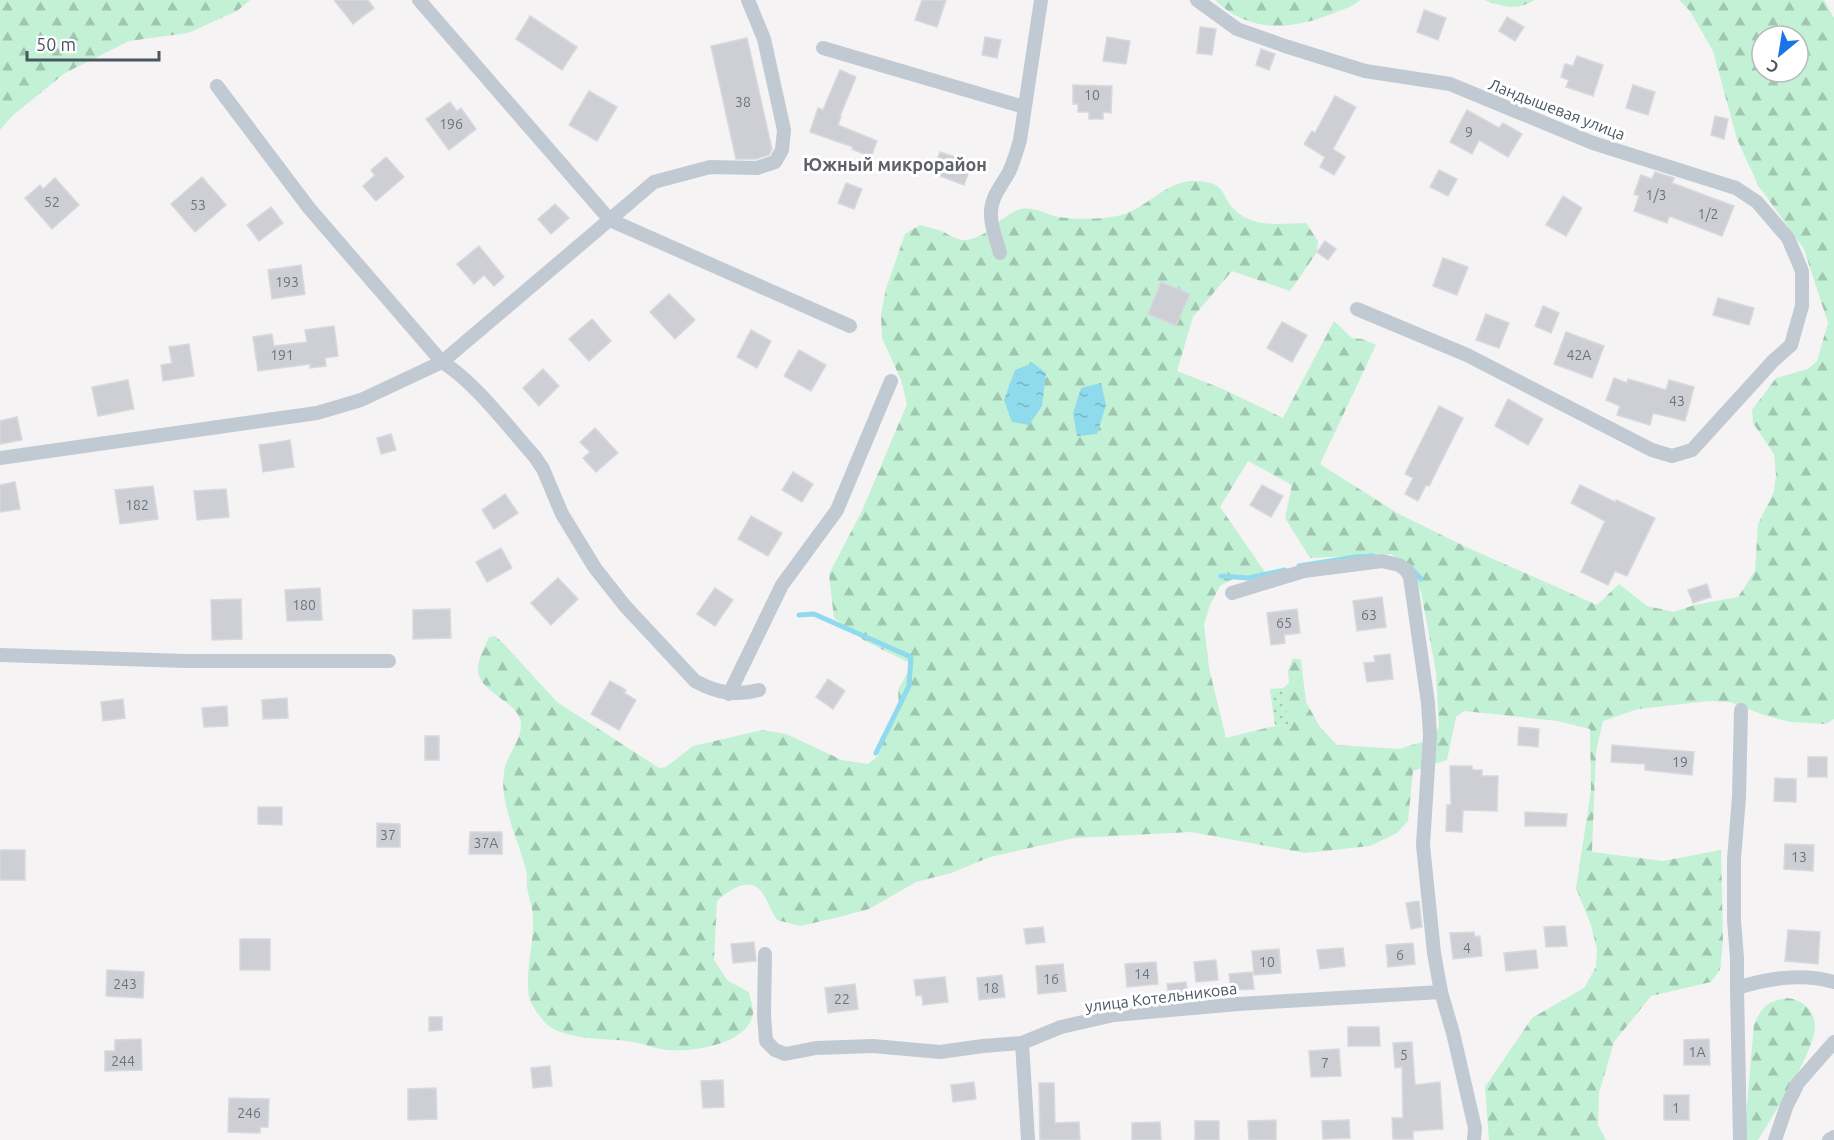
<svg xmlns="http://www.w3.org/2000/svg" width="1834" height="1140" font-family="Ubuntu,sans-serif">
  <defs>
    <pattern id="grass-dots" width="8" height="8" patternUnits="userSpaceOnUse" patternTransform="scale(1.5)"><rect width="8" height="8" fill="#c3f1d5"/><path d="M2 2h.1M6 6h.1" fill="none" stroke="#a0c6b0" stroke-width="1.8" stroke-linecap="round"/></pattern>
    <pattern id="forest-firs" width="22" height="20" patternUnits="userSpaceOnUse" patternTransform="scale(1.5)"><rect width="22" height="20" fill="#c3f1d5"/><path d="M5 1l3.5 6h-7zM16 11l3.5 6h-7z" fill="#a0c6b0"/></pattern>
    <pattern id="water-ripples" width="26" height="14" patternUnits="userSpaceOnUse" patternTransform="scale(1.5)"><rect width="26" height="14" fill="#90daee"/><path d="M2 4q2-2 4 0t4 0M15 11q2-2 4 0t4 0" fill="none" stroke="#78b4c4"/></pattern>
  </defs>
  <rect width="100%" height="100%" fill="#f5f3f3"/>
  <!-- grass -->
  <path fill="url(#grass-dots)" d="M1283,688L1289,725L1275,726L1270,689Z"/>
  <!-- forest -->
  <g fill="url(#forest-firs)" fill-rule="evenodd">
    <path d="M0,0H250L237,11L188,33L129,41L65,73L12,116L0,130Z"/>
    <path d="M1215,0H1360C1353,7 1343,9 1334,13C1292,30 1250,34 1215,0Z"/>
    <path d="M1484,0H1535C1516,11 1504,7 1484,0Z"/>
    <path d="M1679,0H1824L1834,18V719L1826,724L1791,722L1764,715L1730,702L1709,701L1638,709L1603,721L1596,751L1592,852L1663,861L1721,850L1723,942L1720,970L1711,982L1651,996L1614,1042L1599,1093L1598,1125L1606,1140H1489L1485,1087L1532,1018L1584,988L1596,967L1597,949L1591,925L1576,888L1591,791L1590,729L1558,721L1464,711L1456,717L1447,760L1413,771L1408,821L1397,833L1370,846L1305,853L1191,832L1074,838L990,857L951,873L916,882L869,909L835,918L800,926L777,920C771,911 767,898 760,890C747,876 727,892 717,901L714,960L728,981L749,992C750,999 754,1008 753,1014C747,1045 693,1052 667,1050C654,1049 641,1042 627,1041C603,1038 558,1041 542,1019C538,1014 532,1006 530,1000C523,973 537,937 532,909C531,902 528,895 527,887C527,881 527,875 526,869C518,840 499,802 504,772C506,756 520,743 521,726C523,703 480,694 478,671C477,660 485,647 489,637L495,636L503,643L557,702L659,768L666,767L693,746L762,730L786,734L842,760L868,764L878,756L899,706L898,690L912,664L865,641L834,618L829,574L862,511L907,404L901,380L882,338L881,314L886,289L905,234L920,225C927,227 935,229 942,231C948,234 956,240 963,240C987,240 999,217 1018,210C1032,205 1045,214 1058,217C1078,220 1112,220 1130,212C1152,202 1170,180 1195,181C1229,182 1219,196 1236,211C1256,229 1283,223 1306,223L1318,241L1317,252L1290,291L1232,271L1193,317L1177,371L1223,389L1283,418L1334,321L1352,338L1362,339L1376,345L1320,464L1397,513L1464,546L1597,605L1619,584L1647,606L1674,612L1694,605L1738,597L1755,571L1758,524L1774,492L1776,475L1774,454L1753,423L1752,410L1776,378L1808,369L1817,361L1828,323L1804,249L1758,185L1737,139L1713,51L1690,11ZM1762,36H1798V72H1762ZM1248,461L1292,485L1285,518L1310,558L1391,554L1411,572L1421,592L1436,672L1439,727L1432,739L1399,749L1337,745L1320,727L1306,702L1301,660L1293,658L1288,671L1289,683L1283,688L1289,725L1270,727L1226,738L1209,668L1204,624L1210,605L1220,586L1233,579L1265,572L1220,507Z"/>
    <path d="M1788,998C1803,1001 1814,1009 1815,1026C1816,1050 1771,1118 1758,1140H1744L1754,1024C1763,1005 1768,1001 1788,998Z"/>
  </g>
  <!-- water -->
  <g fill="url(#water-ripples)">
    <path d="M1033,363L1046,373L1042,406L1029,425L1012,422L1004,400L1015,370Z"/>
    <path d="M1101,383L1106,405L1097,434L1077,436L1073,413L1081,388Z"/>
  </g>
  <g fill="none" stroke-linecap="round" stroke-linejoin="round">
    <!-- stream -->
    <g stroke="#90daee" stroke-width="5">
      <path d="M1299,566L1355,557L1373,556"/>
      <path d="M1409,566L1421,579"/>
      <path d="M1221,576L1248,578L1285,570"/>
      <path d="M799,615L814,614L911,657L909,686L876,753"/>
    </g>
  </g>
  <!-- building -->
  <g fill="#cdcfd5" stroke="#d7d9de" stroke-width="1.5">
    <path d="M334,0H368L374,8L353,24Z"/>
    <path d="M922,0H946L937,27L915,20Z"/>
    <path d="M1424,10L1446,18L1438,40L1417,32Z"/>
    <path d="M530,16L577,47L562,70L516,39Z"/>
    <path d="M1507,17L1524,27L1515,41L1499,31Z"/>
    <path d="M1200,27L1216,29L1212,55L1197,53Z"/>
    <path d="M985,37L1001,40L997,58L982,55Z"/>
    <path d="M1107,37L1130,41L1126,64L1103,61Z"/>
    <path d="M747,38L772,149L769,155L756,159H736L711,46Z"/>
    <path d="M1261,49L1275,54L1269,70L1256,65Z"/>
    <path d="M1577,56L1603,65L1593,96L1566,87L1569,80L1561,77L1565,64L1573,66Z"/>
    <path d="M840,70L856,77L840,116H841L838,125L877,141L871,157L852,149L853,147L810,132L818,108L823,110Z"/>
    <path d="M1073,85L1112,86L1111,113L1103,112V119H1089V112H1078V104H1073Z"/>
    <path d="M1633,85L1655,92L1648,115L1626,108Z"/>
    <path d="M589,91L617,107L597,141L569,125Z"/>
    <path d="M1335,96L1356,107L1333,149L1345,157L1334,175L1320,167L1325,157L1304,144L1312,131L1315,133Z"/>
    <path d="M450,102L457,111L461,108L476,129L449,150L426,119Z"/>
    <path d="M1467,110L1499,128L1503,123L1522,134L1508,157L1479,140L1472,154L1450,142Z"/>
    <path d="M1715,116L1728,119L1724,139L1711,135Z"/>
    <path d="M940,152L961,159L958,167L969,171L964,185L932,173Z"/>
    <path d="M386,157L404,177L376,201L363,186L375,175L371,170Z"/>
    <path d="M1439,170L1457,179L1448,196L1430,187Z"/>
    <path d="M1655,172L1674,178L1672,183L1734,206L1722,236L1669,216L1667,223L1634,211L1639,196L1634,194L1641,175L1652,179Z"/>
    <path d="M202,177L226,205L195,232L171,204Z"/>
    <path d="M55,178L79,205L52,229L25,198L40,185L43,189Z"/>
    <path d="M846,183L862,189L854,209L838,203Z"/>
    <path d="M1563,196L1582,208L1566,236L1546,225Z"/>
    <path d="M555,204L569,218L551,234L538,219Z"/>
    <path d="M271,207L283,223L259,241L247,225Z"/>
    <path d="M1325,241L1336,249L1328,260L1317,252Z"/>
    <path d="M479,246L504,277L494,286L484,275L474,284L457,264Z"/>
    <path d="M1443,258L1468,267L1457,295L1433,286Z"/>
    <path d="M301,265L305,294L272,299L268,270Z"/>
    <path d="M1161,282L1190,294L1176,326L1148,314Z"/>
    <path d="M669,294L695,320L675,339L650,312Z"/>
    <path d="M1718,298L1754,308L1749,325L1713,315Z"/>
    <path d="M1543,306L1559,313L1551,333L1535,326Z"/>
    <path d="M1486,314L1509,323L1499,348L1476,340Z"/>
    <path d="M592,319L611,341L589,361L569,339Z"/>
    <path d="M1282,322L1307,335L1292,362L1267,348Z"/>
    <path d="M334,326L338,356L325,358L326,366L310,368V364L258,371L253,337L272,334L274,346L307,342L305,330Z"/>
    <path d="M751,330L771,341L757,368L737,357Z"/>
    <path d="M1566,332L1604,346L1592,378L1554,364Z"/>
    <path d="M189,344L194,376L163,381L161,365L172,363L169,347Z"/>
    <path d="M799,350L826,365L811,391L784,376Z"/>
    <path d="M543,369L559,386L539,406L523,388Z"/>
    <path d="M1614,378L1627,383L1628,379L1666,390L1669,380L1694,387L1685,421L1653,413L1650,425L1617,415L1620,406L1606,400Z"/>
    <path d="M128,380L134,409L98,416L92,387Z"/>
    <path d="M1508,399L1543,419L1528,445L1495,426Z"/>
    <path d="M1439,406L1463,418L1429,486L1426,485L1418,501L1405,494L1413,478L1405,474Z"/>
    <path d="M17,417L22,440L0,444V421Z"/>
    <path d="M595,428L618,453L596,472L583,458L590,452L580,442Z"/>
    <path d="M391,434L396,450L381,454L377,438Z"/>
    <path d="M290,440L294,467L263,472L259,445Z"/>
    <path d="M793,472L813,484L802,502L782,490Z"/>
    <path d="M15,482L20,509L0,512V485Z"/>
    <path d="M1262,485L1283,496L1271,517L1250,505Z"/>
    <path d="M1580,485L1615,502L1616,500L1655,518L1627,576L1615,571L1608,585L1581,572L1605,521L1571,503Z"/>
    <path d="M153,486L158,519L120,524L115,490Z"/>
    <path d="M226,489L229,517L197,520L194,491Z"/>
    <path d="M505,494L518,513L494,529L482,510Z"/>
    <path d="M751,516L782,533L768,556L738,539Z"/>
    <path d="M501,548L512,568L487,582L476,562Z"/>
    <path d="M558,578L578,599L551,625L531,603Z"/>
    <path d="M1707,584L1711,597L1693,603L1688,590Z"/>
    <path d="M320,588L322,620L287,621L285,590Z"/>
    <path d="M715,588L733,600L715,626L697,614Z"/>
    <path d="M1382,597L1386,627L1357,631L1353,601Z"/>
    <path d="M241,599L242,639L212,640L211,600Z"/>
    <path d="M450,609L451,638L413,639V610Z"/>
    <path d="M1297,609L1300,633L1284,635L1285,643L1271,645L1267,613Z"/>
    <path d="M1390,654L1393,679L1367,682L1364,663L1375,662L1374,656Z"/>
    <path d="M828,679L845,691L833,709L816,697Z"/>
    <path d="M610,681L626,690L624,693L636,700L619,730L591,714Z"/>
    <path d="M287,698L288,718L263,719L262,700Z"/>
    <path d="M123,699L125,718L103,721L101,702Z"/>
    <path d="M227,706L228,726L204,727L202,708Z"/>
    <path d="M1519,727L1539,729L1538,747L1518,745Z"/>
    <rect x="425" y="736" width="14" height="24"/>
    <path d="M1612,745L1694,752L1692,775L1645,770V764L1611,762Z"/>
    <rect x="1808" y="757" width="19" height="20"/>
    <path d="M1450,766H1472V770H1482V776H1498L1497,811L1463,810L1462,832L1446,831L1447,805H1451Z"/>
    <path d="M1775,778L1796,779V802L1774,801Z"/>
    <path d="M258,807H282V825L258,824Z"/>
    <path d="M1525,812L1567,814L1566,826H1525Z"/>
    <path d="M377,823L400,824V847H377Z"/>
    <path d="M470,832H502V854H469Z"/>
    <path d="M1785,844L1814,845L1813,871L1784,869Z"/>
    <rect x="0" y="850" width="25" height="30"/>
    <path d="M1419,901L1422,927L1411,929L1406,903Z"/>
    <path d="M1565,926L1567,946L1546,947L1544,927Z"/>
    <path d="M1043,927L1045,942L1026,944L1024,929Z"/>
    <path d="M1788,930L1820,932L1818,964L1785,961Z"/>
    <path d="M1474,932L1475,937L1480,936L1482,956L1453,959L1450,933Z"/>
    <rect x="240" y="939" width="30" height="31"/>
    <path d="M754,942L756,961L733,963L731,944Z"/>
    <path d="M1413,943L1415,964L1388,967L1386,945Z"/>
    <path d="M1343,948L1345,966L1320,969L1317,950Z"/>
    <path d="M1279,949L1281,973L1254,975L1252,951Z"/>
    <path d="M1536,950L1538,968L1506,971L1504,953Z"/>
    <path d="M1216,960L1218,980L1196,982L1194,962Z"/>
    <path d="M1156,962L1158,984L1127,987L1125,964Z"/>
    <path d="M1063,964L1066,991L1038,994L1036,966Z"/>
    <path d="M107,970L144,972L143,998L106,996Z"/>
    <path d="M1252,972L1254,989L1231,990L1229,974Z"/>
    <path d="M1002,975L1005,997L979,1000L977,978Z"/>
    <path d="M945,977L948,1002L923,1005L922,995L916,996L914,980Z"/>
    <path d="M1186,982L1188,998L1169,1000L1167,984Z"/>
    <path d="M855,984L858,1009L828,1013L825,988Z"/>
    <path d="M429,1017H442V1030L429,1031Z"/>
    <path d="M1348,1027H1379L1380,1046H1348Z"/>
    <path d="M141,1039L142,1070L105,1071V1051H115V1040Z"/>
    <path d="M1709,1039L1710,1065H1684V1040Z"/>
    <path d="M1412,1042L1415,1085L1440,1082L1443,1129L1413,1131V1139H1393L1392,1118H1403L1402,1067L1395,1068L1393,1043Z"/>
    <path d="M1339,1049L1341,1076L1311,1077L1309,1051Z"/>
    <path d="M550,1066L552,1086L533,1088L531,1068Z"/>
    <path d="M723,1080L724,1107L703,1108L701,1081Z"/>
    <path d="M974,1082L976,1099L953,1102L951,1085Z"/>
    <path d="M1039,1083H1054L1055,1123L1079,1122L1080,1140H1040Z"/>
    <path d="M436,1088L437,1119L408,1120V1089Z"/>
    <rect x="1664" y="1095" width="25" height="25"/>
    <path d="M229,1098L269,1099L268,1127H260V1133L228,1132Z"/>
    <path d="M1276,1120V1140H1249L1248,1121Z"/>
    <path d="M1349,1120L1350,1138L1323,1139L1322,1121Z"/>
    <rect x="1195" y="1121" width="24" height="19"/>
    <path d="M1160,1122L1161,1140H1132V1123Z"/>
  </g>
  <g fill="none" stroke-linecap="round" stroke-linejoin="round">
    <!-- street -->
    <g stroke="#c1cad2" stroke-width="14">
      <path d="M419,0L610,220L850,326"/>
      <path d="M1197,0L1237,29L1285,46L1365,71L1450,84L1593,143L1736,188L1757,202L1788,238L1802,271V306L1791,345L1773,361L1692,450L1672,456L1652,450L1467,355L1357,309"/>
      <path d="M823,48L1024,107"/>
      <path d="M217,86L309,208L442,362C474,381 509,428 535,457L543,469L562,514L595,568L625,606L695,681C717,693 735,696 759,690"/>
      <path d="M1000,253C997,241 991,227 991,216C990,197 1001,187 1009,172C1014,161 1017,151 1020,140L1041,0"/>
      <path d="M0,458L317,413L361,400L442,362L654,182L710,167L757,168L775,162L782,150L784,130L764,39L748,0"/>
      <path d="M1232,593L1304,571L1382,561L1399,565L1406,570L1410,577L1428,703L1430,736L1423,845L1434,953L1441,992L1453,1033L1475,1128L1474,1140"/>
      <path d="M0,655L186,661H389"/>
      <path d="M729,694L782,585L837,510L891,381"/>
      <path d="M765,954L764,1016L766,1041L775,1050L785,1054L816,1048L873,1046L940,1052L983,1046L1022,1043L1061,1027L1114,1015L1238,1004L1441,992"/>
      <path d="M1737,988V958L1734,920V859L1739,797L1741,710"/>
      <path d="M1022,1043L1028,1140"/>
      <path d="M1740,1140L1737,988C1769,978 1801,973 1834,982"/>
      <path d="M1775,1140L1787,1105L1798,1083L1834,1042"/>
      <path d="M1829,1140L1834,1137"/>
    </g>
  </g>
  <g text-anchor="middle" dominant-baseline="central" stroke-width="6" stroke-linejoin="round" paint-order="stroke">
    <!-- number labels -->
    <g font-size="14" fill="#6b747e">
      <text x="1092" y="95">10</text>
      <text x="743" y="102">38</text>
      <text x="451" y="124">196</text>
      <text x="1469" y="132">9</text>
      <text x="1656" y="195">1/3</text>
      <text x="52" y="202">52</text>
      <text x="198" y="205">53</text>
      <text x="1708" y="214">1/2</text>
      <text x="287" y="282">193</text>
      <text x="282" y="355">191</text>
      <text x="1579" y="355">42А</text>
      <text x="1677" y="401">43</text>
      <text x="137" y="505">182</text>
      <text x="304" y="605">180</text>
      <text x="1369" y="615">63</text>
      <text x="1284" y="623">65</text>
      <text x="1680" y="762">19</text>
      <text x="388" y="835">37</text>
      <text x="486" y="843">37А</text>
      <text x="1799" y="857">13</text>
      <text x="1467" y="948">4</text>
      <text x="1400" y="955">6</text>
      <text x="1267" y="962">10</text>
      <text x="1142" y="974">14</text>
      <text x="1051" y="979">16</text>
      <text x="125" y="984">243</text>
      <text x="991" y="988">18</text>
      <text x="842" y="999">22</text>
      <text x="1697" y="1052">1А</text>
      <text x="1404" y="1055">5</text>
      <text x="123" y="1061">244</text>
      <text x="1325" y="1063">7</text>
      <text x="1676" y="1108">1</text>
      <text x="249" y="1113">246</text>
    </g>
    <!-- street labels -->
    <g font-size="16" fill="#4a5661" stroke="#fff">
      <text transform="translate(1557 109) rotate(21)">Ландышевая улица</text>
      <text transform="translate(1161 997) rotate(-7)">улица Котельникова</text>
    </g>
    <!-- neighbourhood labels -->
    <g font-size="18" font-weight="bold" fill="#5f6368" stroke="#fff">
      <text x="895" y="164">Южный микрорайон</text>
    </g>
  </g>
  <!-- north arrow -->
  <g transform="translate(1780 54) rotate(210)"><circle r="28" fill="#ffffff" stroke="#b7bbc0" stroke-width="1.5"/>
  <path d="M0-4.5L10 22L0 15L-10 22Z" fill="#1a73e8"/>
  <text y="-9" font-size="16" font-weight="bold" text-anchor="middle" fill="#4a5661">С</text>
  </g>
  <!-- scale -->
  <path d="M27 51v9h132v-9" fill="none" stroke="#4a5661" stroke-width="3"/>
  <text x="36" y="51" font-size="18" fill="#4a5661" stroke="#ffffff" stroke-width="4.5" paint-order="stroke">50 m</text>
</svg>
